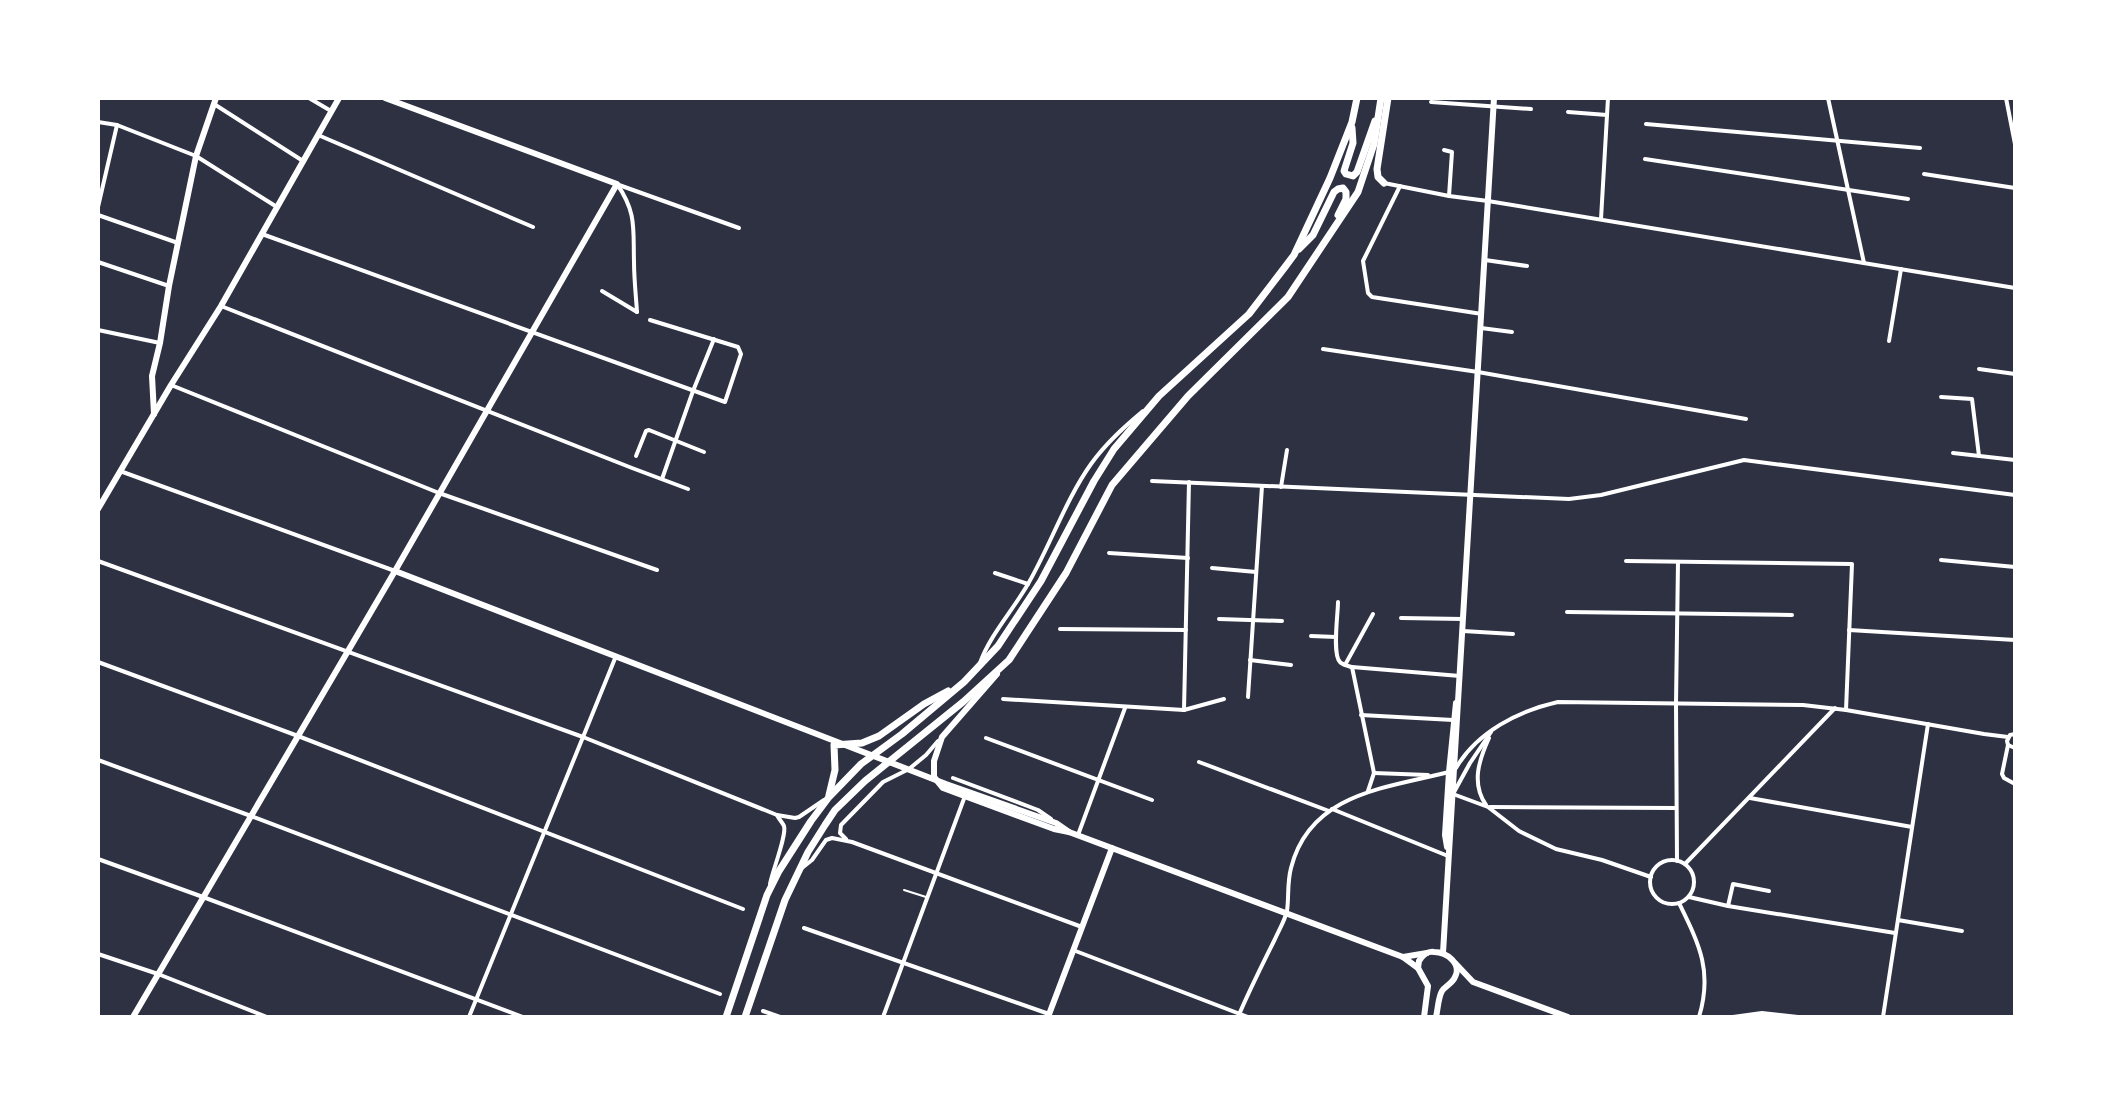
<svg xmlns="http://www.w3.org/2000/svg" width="2113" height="1115" font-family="'Alegreya Sans',sans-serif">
  <rect width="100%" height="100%" fill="#2d3142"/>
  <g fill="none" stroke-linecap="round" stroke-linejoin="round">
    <!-- service -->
    <path stroke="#fff" stroke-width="2" d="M904,890L926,897"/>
    <!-- minor -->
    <g stroke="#fff" stroke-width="4">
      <path d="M309,98L331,111"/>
      <path d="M1828,98L1864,263"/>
      <path d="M1913,98H1918"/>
      <path d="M2006,98L2015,144"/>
      <path d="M1431,102L1531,109"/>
      <path d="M214,104L303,161"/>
      <path d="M1568,112L1607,115"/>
      <path d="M98,122L117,125L196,156L277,207"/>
      <path d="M1646,124L1920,148"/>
      <path d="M318,135L533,227"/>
      <path d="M1444,150L1452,152L1449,196"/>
      <path d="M1645,159L1908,199"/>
      <path d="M1924,174L2015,188"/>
      <path d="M1384,183L1449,196L1488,201L2015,288"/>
      <path d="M617,184C637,213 633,229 634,262C634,279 636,296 637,312"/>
      <path d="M619,185L739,228"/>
      <path d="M1400,186L1363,261L1368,293L1372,297L1482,314"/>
      <path d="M98,207L117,125"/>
      <path d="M98,215L178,243"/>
      <path d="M1601,219L1608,98"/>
      <path d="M262,234L725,402L741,354L738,347L650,320"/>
      <path d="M1485,260L1527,266"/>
      <path d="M98,262L169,286"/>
      <path d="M602,291L637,312"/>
      <path d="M221,306L632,468L688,489"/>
      <path d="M1481,328L1512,332"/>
      <path d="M98,330L160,343"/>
      <path d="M1889,341L1901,269"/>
      <path d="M1323,349L1478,372L1746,419"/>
      <path d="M1979,369L2015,374"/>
      <path d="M171,385L439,493L657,570"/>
      <path d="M1941,397L1972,399L1979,456"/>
      <path d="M1953,453L2015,460"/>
      <path d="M636,456L646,431L649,430L704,452"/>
      <path d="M120,471L395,571"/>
      <path d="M662,479L693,391L714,339"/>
      <path d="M1152,481L1569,499L1601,495L1744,460L2015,495"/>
      <path d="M1281,487L1287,450"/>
      <path d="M1109,553L1188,558"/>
      <path d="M1941,560L2015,567"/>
      <path d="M98,561L583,737L777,815L795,818L799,817L824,800"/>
      <path d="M1626,561L1852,564L1846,710"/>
      <path d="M1212,568L1256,572"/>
      <path d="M995,573L1028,584"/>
      <path d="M1338,602C1338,614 1332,655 1340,662C1341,664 1351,667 1352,667L1374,773"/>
      <path d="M1567,612L1792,615"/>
      <path d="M1401,618L1463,619"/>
      <path d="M1219,619L1282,621"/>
      <path d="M1060,629L1186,630"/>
      <path d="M1849,630L2015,640"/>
      <path d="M1463,631L1513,634"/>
      <path d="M1311,636L1336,637"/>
      <path d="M1250,660L1291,665"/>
      <path d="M98,662L298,736L743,909"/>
      <path d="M980,663C990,635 1013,610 1028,584C1050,546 1066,499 1091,464C1106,443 1124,427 1143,411"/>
      <path d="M1345,665L1373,614"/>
      <path d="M1352,667L1460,676"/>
      <path d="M1248,697L1262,486"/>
      <path d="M1003,699L1184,710L1224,699"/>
      <path d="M1184,710L1189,482"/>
      <path d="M1361,715L1453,720"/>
      <path d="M1491,732L1470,763L1453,794L1488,807L1519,831L1556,849L1602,860L1651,877"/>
      <path d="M2015,734L2010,735L2007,741L2008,745L2015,748"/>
      <path d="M986,738L1152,800"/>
      <path d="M2008,745L2002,774L2004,778L2015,784"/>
      <path d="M98,760L251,816L720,994"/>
      <path d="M1199,762L1329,811"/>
      <path d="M1456,768C1477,732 1518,711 1558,702L1803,705L1846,710L1984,734L2008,737"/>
      <path d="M1374,773L1428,775"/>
      <path d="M953,778L1038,810L1051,819"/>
      <path d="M1368,791L1374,773"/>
      <path d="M1750,798L1912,827"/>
      <path d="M1486,805C1471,783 1479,760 1489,738"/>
      <path d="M1490,807L1676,808"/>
      <path d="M1332,809L1448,856"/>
      <path d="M1078,835L1125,708"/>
      <path d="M846,839L840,833L841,825L883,782L909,769L926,755L938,741"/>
      <path d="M98,859L203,897L523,1017"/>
      <circle cx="1672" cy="882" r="22"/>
      <path d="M1677,861L1676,703L1678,562"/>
      <path d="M1685,864L1835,708"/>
      <path d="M802,868L812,860L826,840L832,838L852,842L1082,927"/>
      <path d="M770,884C772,872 787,835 784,826C782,822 779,819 777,815"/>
      <path d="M1689,897L1728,906L1895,933"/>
      <path d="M1679,903C1699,944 1713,971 1699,1017"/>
      <path d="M1728,906L1733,884L1769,891"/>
      <path d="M1898,920L1962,931"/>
      <path d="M804,928L1049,1014"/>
      <path d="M1073,950L1248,1017"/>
      <path d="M98,954L158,974L267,1017"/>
      <path d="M763,1011L780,1017"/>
      <path d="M469,1017L616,656"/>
      <path d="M883,1017L965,796"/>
      <path d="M1238,1017C1249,991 1262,965 1275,939C1279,930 1285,920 1287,911C1289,897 1287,883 1291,868C1310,793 1386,788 1449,772"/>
      <path d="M1733,1017L1762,1013L1798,1017"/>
      <path d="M1883,1017L1928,724"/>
    </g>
    <!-- secondary -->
    <g stroke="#fff" stroke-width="6">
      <path d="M154,414L152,376L160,343L169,286L196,156L216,98"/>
      <path d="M395,571L946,784L1056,823L1069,832"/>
      <path d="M997,674L942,737L934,761V777L943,788L1054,829L1069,832L1403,957L1418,968"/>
      <path d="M1447,847L1445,835L1449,772L1456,703"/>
      <path d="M1443,953L1494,98"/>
      <path d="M1403,957L1427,953"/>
      <path d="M1456,964L1473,982L1568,1017"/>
      <path d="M133,1017L395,571L617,184L385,98"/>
      <path d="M1048,1017L1112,848"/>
    </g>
    <!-- primary -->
    <g stroke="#fff" stroke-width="6">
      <path d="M98,509L171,385L221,306L339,98"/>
      <path d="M1424,1017L1428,986L1418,968L1419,961C1423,955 1427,951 1434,952C1447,952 1462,964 1455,977C1452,984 1445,986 1442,991C1438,998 1438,1009 1436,1017"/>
    </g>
    <!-- trunk -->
    <g stroke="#fff" stroke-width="7">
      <path d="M1352,128L1353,143L1344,171L1346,174L1353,176L1357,172L1375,121"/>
      <path d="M1384,183L1378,177L1377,169L1388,98"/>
      <path d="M1299,249L1313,235L1334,192L1338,189L1343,188L1346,192V199L1338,215"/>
      <path d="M829,795L835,770L834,745L862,743L879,736L924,704L948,691"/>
      <path d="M726,1017L767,895L779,871L811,821L829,797L861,764L902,734L964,682L998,646L1041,581L1094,481L1114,449L1159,396L1249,314L1285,267L1294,255L1330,178L1352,122L1357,98"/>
      <path d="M745,1017L785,900L808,852L825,825L835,810L865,781L963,702L1009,660L1066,573L1112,485L1188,396L1288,297L1358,192L1374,144L1381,98"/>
    </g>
  </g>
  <!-- border -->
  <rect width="2113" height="1115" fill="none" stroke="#ffffff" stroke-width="200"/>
</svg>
